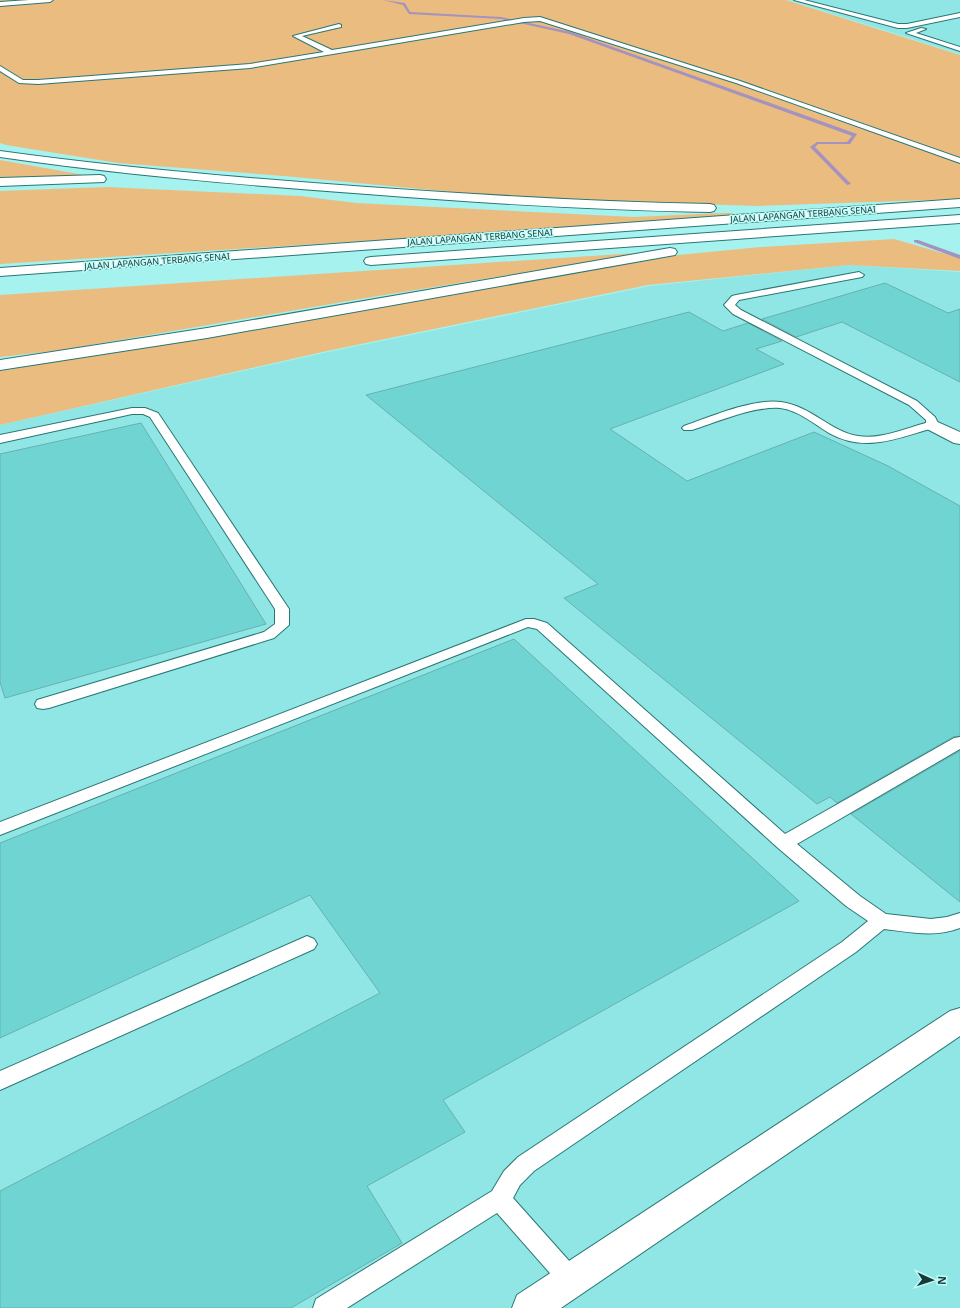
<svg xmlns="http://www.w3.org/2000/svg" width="960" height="1308" font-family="'Noto Sans',sans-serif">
  <rect width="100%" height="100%" fill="#a5f2ef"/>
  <!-- built -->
  <g fill="#90e6e4">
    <path d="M789,0H960V54Z"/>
    <path d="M849,265L960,272V1308H0V425L328,352L650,286Z"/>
  </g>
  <!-- green -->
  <g fill="#ebbc7f">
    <path d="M0,0H786L960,55V199L758,206L515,198L284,176L118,163L6,145L0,143Z"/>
    <path d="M0,160L90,176L0,178Z"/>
    <path d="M106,187L300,196L356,203L634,217L723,213H732L736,215L728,218L0,264V191Z"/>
    <path d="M894,239L960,258V271L849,265L648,285L327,351L0,425V371L678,255L761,247Z"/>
    <path d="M652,252L360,299L62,350L0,357V295Z"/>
  </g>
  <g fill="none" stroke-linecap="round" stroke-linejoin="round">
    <!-- stream -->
    <g fill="#a493be" fill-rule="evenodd">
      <path d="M383,0L405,3L410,12L501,17L571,32L857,134L850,144H818L815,147L851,184L847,185L810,147L817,142H847L852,136L569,34L501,19L409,14L403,5Z"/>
      <path d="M914,240H918L960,255V259L914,242Z"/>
    </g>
  </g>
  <!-- building -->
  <g fill="#70d5d2" stroke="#66b1ae">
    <path d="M885,283L948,313L960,309V382L842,322L796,337L762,319Z"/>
    <path d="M689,312L723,331L748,323L782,341L756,349L784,364L610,429L687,481L814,432L888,466L960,506V736L953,737L837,803L830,797L817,804L564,598L598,584L366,395Z"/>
    <path d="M141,423L266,624L5,698L0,682V454Z"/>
    <path d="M514,639L799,901L443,1100L465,1132L367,1186L402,1243L291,1308H0V1191L380,993L310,895L0,1038V843Z"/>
    <path d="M960,751V902L851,814Z"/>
  </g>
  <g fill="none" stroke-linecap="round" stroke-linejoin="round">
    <defs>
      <g id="lane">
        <path d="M29,0H53L50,2L0,6V2Z"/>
        <path d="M794,0H804L898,24H907L960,13V17L907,28H898Z"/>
        <path d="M540,17L740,81L960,158V163L736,83L540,21L524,22L250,68L38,84L19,83L0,71V66L23,80H38L250,64L324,52L293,36L339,24L341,25V27L302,36L332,50L524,18Z"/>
        <path d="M921,28L926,29L916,33L960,47V51L906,33Z"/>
        <path d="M859,272L864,275L862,277L739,300L735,305L741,310L917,401L935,417L939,425L937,427C899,437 867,454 829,433C814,424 798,410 780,408C753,406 718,422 692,430H684L682,428L684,426C710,417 754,398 781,402C811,406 831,432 858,436C880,440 906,428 926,423V420L909,405L733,314L724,305L732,296L736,295Z"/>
        <path d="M132,408H145L158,413L289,609V625L274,638L49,708L43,709L37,708L35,704L37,700L264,632L275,624V609L150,417L143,414H132L0,443V435Z"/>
        <path d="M526,619H534L547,623L785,834L954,738L960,737V749L797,844L860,896L886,914L931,919L947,917L960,913V928C935,938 910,932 884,929L856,952L534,1171L520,1185L513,1198L579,1272L583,1280L579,1288L571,1292L563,1288L497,1213L347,1308H313L316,1299L492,1191L504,1171L518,1157L842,942L868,921L846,906L778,848L537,629L528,627L0,835V822Z"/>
        <path d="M307,936L314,939L317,944L314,949L0,1090V1071Z"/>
      </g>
      <g id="street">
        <path d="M933,420L960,432V444L954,443L927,429L924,425L927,421Z"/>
        <path d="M960,1008V1036L561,1308H512L517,1295L950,1011Z"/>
      </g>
      <g id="highway">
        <path d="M0,151C122,168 244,178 367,187C481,195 595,202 710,204L714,205L716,208L714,211L710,212C595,210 481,203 367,194C244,185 122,175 0,157Z"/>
        <path d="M100,175L104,176L106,179L104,182L0,186V178Z"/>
        <path d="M960,199V207L0,276V268Z"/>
        <path d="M960,215V223L371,265L366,264L364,261L366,258L371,257Z"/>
        <path d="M670,248L675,249L677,252L675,255L207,338L0,370V360L207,328Z"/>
      </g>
    </defs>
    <!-- lane casing -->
    <use href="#lane" stroke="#297775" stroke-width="2"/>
    <!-- street casing -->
    <use href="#street" stroke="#297775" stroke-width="2"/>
    <!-- highway casing -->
    <use href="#highway" stroke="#297775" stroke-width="2"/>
    <!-- lane -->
    <use href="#lane" fill="#fff" fill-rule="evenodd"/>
    <!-- street -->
    <use href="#street" fill="#fff" fill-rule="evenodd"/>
    <!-- highway -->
    <use href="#highway" fill="#fff" fill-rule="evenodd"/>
  </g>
  <g text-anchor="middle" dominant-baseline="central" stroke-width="3" stroke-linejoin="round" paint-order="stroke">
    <!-- far-street labels -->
    <g font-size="9" fill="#193938" stroke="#c0fcf9">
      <text transform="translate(803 214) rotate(-4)">JALAN LAPANGAN TERBANG SENAI</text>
      <text transform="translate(480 237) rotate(-4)">JALAN LAPANGAN TERBANG SENAI</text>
      <text transform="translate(157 261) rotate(-4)">JALAN LAPANGAN TERBANG SENAI</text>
    </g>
  </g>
  <!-- north arrow -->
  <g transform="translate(932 1280) rotate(93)" stroke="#c0fcf9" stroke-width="3" paint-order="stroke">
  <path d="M0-3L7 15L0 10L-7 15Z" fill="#193938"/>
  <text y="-6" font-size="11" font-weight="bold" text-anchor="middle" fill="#193938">N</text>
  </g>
</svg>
